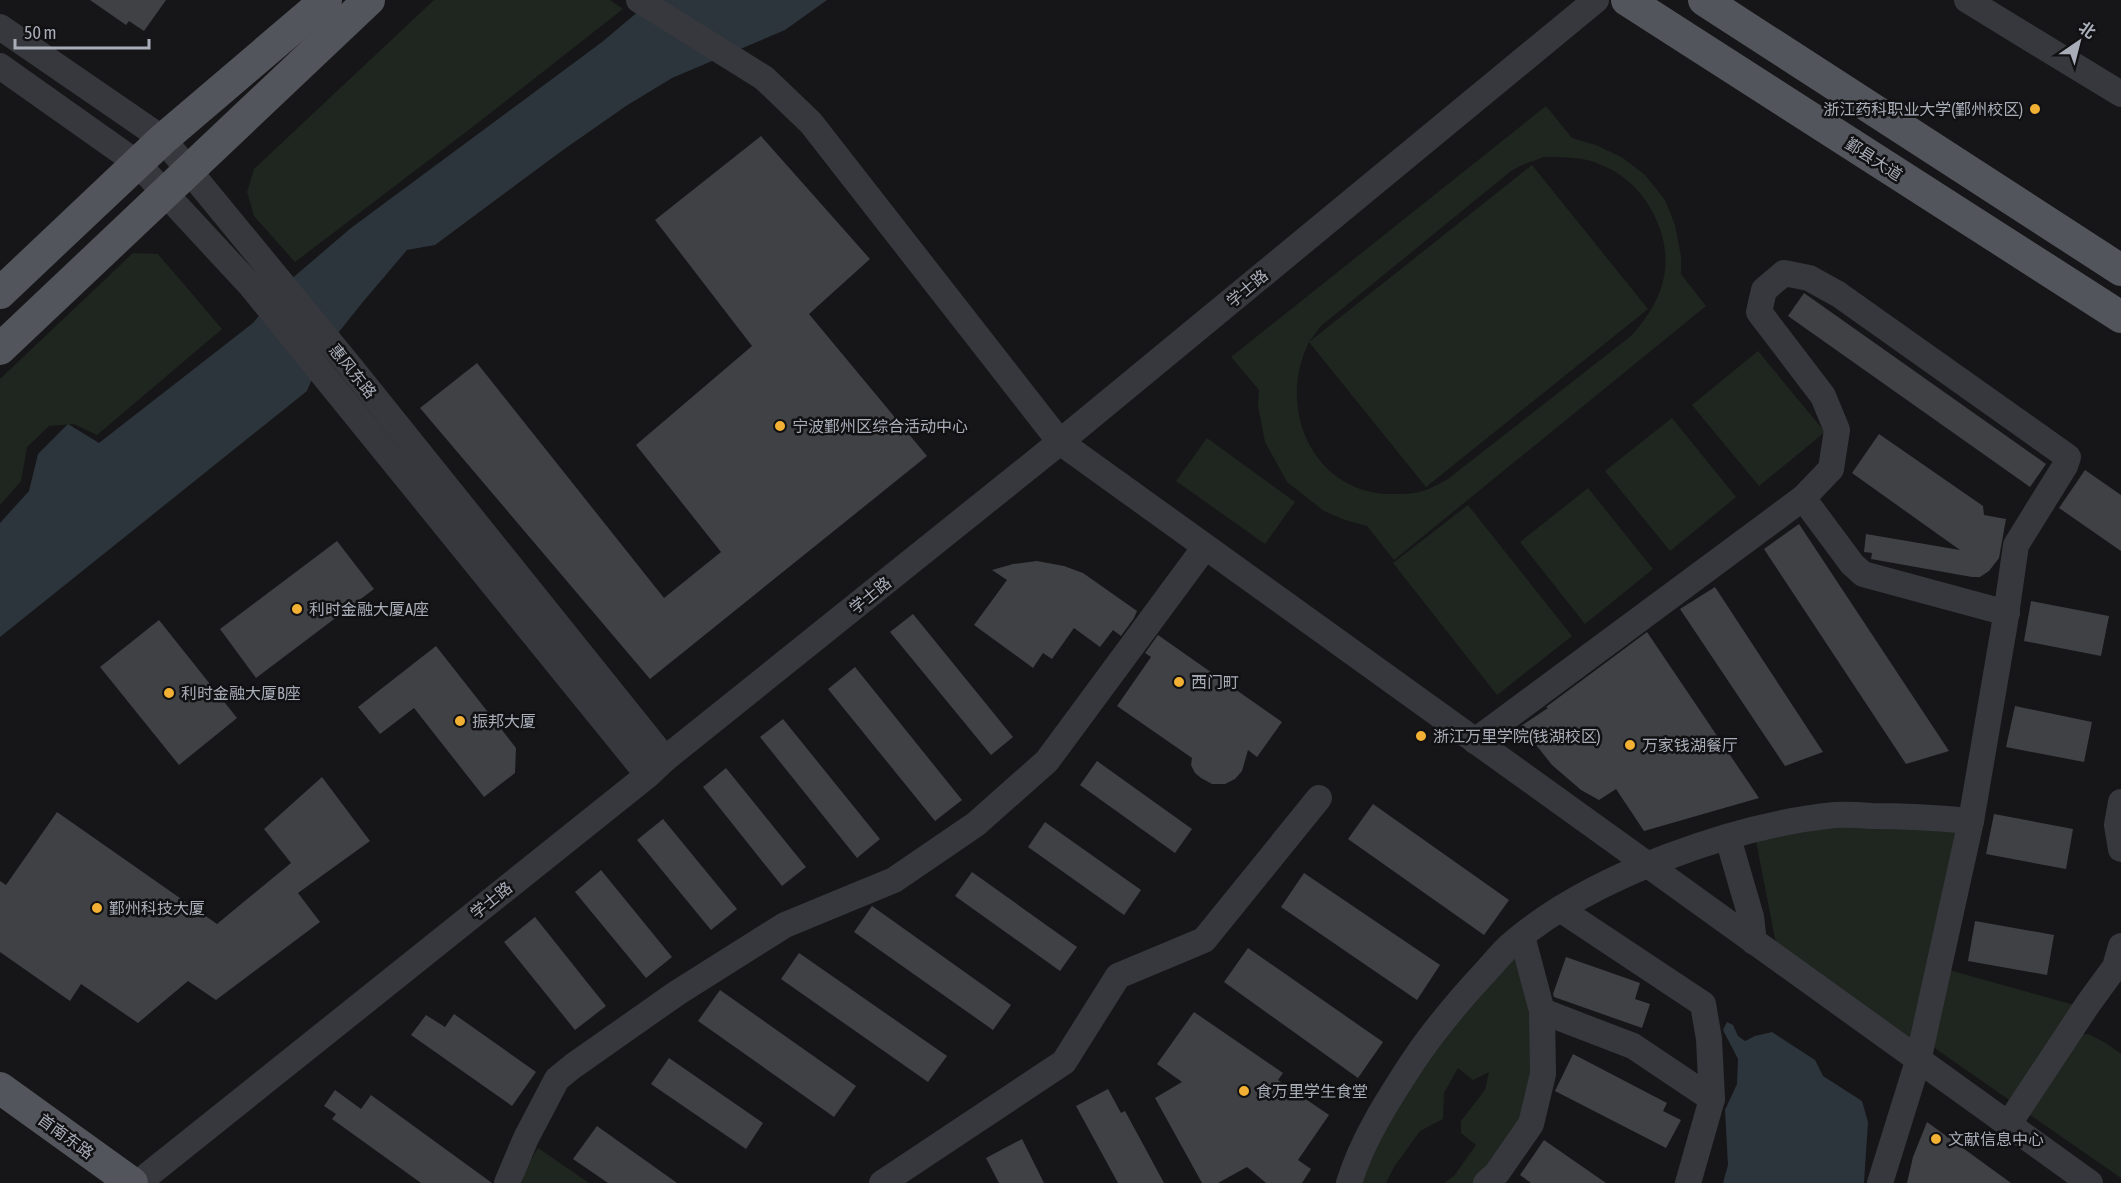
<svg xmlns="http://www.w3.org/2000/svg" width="2121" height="1183" font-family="'Asap Condensed','Noto Sans SC',sans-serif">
  <rect width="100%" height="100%" fill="#161618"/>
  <!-- green -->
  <g fill="#1e261f" fill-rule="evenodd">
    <path d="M434,0H610L623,9L479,122L295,262L254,216L247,192L254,169Z"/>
    <path d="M1546,106L1572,138L1596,145L1623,158L1645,175L1665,200L1675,225L1681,256V274L1706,306L1394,560L1367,526L1345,520L1324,511L1287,482L1265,442L1258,406L1259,390L1231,357ZM1544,157C1560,157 1579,157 1594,162C1620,171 1639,187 1652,211C1677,258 1666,298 1631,336L1448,479C1440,483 1432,488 1423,491C1413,494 1402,494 1391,494C1313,493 1276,408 1309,342L1426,487L1648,309L1532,165L1309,342L1321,326L1511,171L1522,165Z"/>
    <path d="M133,253L158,254L222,329L97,435L74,424L49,426L27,447L21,481L0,505V379Z"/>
    <path d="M1758,351L1825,432L1759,486L1692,405Z"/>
    <path d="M1672,418L1736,497L1670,551L1605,471Z"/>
    <path d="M1207,438L1295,502L1265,544L1176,481Z"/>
    <path d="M1588,488L1653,569L1585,624L1520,542Z"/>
    <path d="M1468,505L1572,636L1497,695L1393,563Z"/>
    <path d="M1828,823L1963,829L1916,1044L1776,944L1755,836Z"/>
    <path d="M1511,949L1539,1018L1530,1124L1481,1183H1444L1454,1176L1476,1145L1461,1133V1121L1485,1090L1489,1072L1473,1080L1458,1068L1444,1093L1443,1119L1420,1131L1394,1167L1386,1183H1352L1415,1065Z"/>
    <path d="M1942,968L2078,1006L2015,1104L1926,1042Z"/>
    <path d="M2088,1034L2106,1043L2121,1054V1178L2023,1110L2076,1035Z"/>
    <path d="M538,1148L589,1183H522L525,1170Z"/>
  </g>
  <!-- water -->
  <g fill="#2c353c">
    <path d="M652,0H827L785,30L672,78L626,106L563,150L435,245L407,250L362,303L323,352L307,391L0,637V523L29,491L38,454L68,424L99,443L253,323L289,281L351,228L602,42Z"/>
    <path d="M1727,1022L1733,1025L1738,1036L1745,1041L1755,1036L1772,1032L1815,1060L1823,1076L1862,1101L1868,1122L1864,1183H1723L1728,1165L1725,1110L1737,1084L1738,1059L1723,1030Z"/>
  </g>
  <!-- building -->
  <g fill="#404145">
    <path d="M90,0H166L144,31L129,21L126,25Z"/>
    <path d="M761,136L870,259L809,314L927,456L650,679L420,408L477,363L664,598L721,552L636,445L752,346L655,220Z"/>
    <path d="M1804,293L2046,464L2030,487L1788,316Z"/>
    <path d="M1879,434L1983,506L1984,515L2006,519L1999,558L1989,571L1980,577H1972L1871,559L1872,553L1864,552L1866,534L1960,550L1852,473Z"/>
    <path d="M2085,470L2121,495V551L2059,508Z"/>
    <path d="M1799,524L1949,751L1906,764L1764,549Z"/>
    <path d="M337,541L374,589L256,678L220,629Z"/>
    <path d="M1037,561L1064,566L1083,573L1137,611L1134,618L1121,636L1113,630L1100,647L1074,628L1052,659L1043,653L1033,668L974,625L1007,580L992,570L1013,564Z"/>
    <path d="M1715,587L1823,752L1785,766L1680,609Z"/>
    <path d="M2031,601L2109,616L2101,656L2024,641Z"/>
    <path d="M913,614L1013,737L991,755L890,632Z"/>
    <path d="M159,620L237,718L179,765L100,667Z"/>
    <path d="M1647,632L1759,798L1644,831L1616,789L1599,800L1581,790L1552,765L1521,726L1548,708L1546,707Z"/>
    <path d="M1158,635L1282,722L1257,757L1248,750L1242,771L1235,779L1225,784H1212L1201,778L1195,773L1191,765L1192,758L1117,706L1151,657L1145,653Z"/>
    <path d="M436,646L516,748L515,773L484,797L414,708L380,734L358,707Z"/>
    <path d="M855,667L962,800L935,821L828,689Z"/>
    <path d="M2015,706L2092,722L2084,762L2006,747Z"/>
    <path d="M783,719L880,839L857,858L760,737Z"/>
    <path d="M1097,761L1192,829L1175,853L1080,785Z"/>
    <path d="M726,768L806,867L782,886L703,787Z"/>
    <path d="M322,777L370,841L298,893L320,922L216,1000L188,981L138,1023L81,984L70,1001L0,952V881L6,885L57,812L217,924L291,863L264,829Z"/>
    <path d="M1373,804L1509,900L1484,935L1348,839Z"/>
    <path d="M1994,814L2073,829L2066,869L1986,854Z"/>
    <path d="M663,819L737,909L711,930L637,840Z"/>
    <path d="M1045,822L1141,890L1124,915L1028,847Z"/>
    <path d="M601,870L672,957L646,978L575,892Z"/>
    <path d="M972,872L1077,947L1060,971L955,896Z"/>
    <path d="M1304,873L1440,965L1417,1000L1281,907Z"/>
    <path d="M872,906L1011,1005L993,1030L854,932Z"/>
    <path d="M535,917L606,1006L575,1030L504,942Z"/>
    <path d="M1975,921L2054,935L2047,975L1968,961Z"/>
    <path d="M1248,948L1383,1042L1358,1078L1224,982Z"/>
    <path d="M799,953L947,1056L928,1082L781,979Z"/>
    <path d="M1566,957L1640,983L1635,999L1650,1004L1642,1028L1554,997L1553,994Z"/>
    <path d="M720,990L856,1086L834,1117L698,1021Z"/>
    <path d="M1194,1012L1283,1073L1278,1080L1329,1115L1298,1160L1311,1169L1302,1183H1266L1247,1167L1218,1183H1202L1155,1098L1182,1082L1157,1064Z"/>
    <path d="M454,1014L536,1072L512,1106L411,1035L426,1015L445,1027Z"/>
    <path d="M1573,1054L1667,1103L1663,1111L1681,1120L1666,1148L1555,1091Z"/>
    <path d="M669,1058L763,1123L746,1149L651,1084Z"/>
    <path d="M1108,1089L1121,1113L1125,1111L1164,1183H1118L1076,1106Z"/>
    <path d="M335,1090L361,1109L371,1095L492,1183H421L332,1119L336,1114L324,1106Z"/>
    <path d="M1927,1122L2011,1183H1907L1913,1157Z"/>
    <path d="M597,1126L677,1183H608L573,1159Z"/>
    <path d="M1022,1139L1044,1183H999L986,1158Z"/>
    <path d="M1544,1140L1606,1183H1531L1520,1175Z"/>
  </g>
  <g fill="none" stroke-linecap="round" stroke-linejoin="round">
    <!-- minor -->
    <g stroke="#37383d" stroke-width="26">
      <path d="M639,0L764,78L811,123L1060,442L2090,1183"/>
      <path d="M1967,0L2121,94"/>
      <path d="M0,27L163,139L348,364L665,759"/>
      <path d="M0,66L137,163L251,286L648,775"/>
      <path d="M1803,498L1852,564L1863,574L2007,613"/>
      <path d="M1475,741L1803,498L1831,469L1837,430L1823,396L1759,312L1764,290L1784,273L1809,278L1838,294L2068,457L2065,466L2016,545L2005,622L1971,821L1918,1061L1880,1183"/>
      <path d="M2121,802L2117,825L2121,849"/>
      <path d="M1728,838L1751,917L1754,942"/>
      <path d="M1542,1011L1633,1046L1712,1099L1709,1039L1703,1004L1560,909"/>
      <path d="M2008,1125L2088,1004L2115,967L2121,946"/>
      <path d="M138,1183L648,775L665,759L1060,442L1596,0"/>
      <path d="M507,1183L526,1138L557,1079L573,1066L677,993L785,925L894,880L976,824L1047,761L1205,547"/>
      <path d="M882,1183L1064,1062L1118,976L1204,940L1319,798"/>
      <path d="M1349,1183C1362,1140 1388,1100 1412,1063C1435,1028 1461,998 1489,968C1497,959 1505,949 1514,942C1592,876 1734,825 1835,815C1847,814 1860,815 1872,816C1905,816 1938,818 1971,821"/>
      <path d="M1486,1183L1497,1173L1531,1124L1543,1074L1542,1011L1522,936"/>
      <path d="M1688,1183L1712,1099"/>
    </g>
    <!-- major -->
    <g stroke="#53555c" stroke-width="32">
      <path d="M1627,0L2121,317"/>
      <path d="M1704,0L2121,270"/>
      <path d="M0,293L163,139L326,0"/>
      <path d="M0,349L369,0"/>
      <path d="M0,1088L132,1183"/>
    </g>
  </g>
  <!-- markers -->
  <g fill="#f2b134" stroke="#111113" stroke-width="2">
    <circle cx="2035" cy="109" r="6"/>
    <circle cx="780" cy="426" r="6"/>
    <circle cx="297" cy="609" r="6"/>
    <circle cx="1179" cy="682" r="6"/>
    <circle cx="169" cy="693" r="6"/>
    <circle cx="460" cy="721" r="6"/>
    <circle cx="1421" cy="736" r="6"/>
    <circle cx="1630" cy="745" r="6"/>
    <circle cx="97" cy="908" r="6"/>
    <circle cx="1244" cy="1091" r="6"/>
    <circle cx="1936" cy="1139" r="6"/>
  </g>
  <g text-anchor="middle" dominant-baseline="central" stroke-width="5" stroke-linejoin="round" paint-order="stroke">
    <!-- poi labels -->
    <g font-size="16" fill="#a8adb8" stroke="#111113" text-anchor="start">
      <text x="2023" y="109" text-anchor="end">浙江药科职业大学(鄞州校区)</text>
      <text x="792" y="426">宁波鄞州区综合活动中心</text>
      <text x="309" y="609">利时金融大厦A座</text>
      <text x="1191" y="682">西门町</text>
      <text x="181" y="693">利时金融大厦B座</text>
      <text x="472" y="721">振邦大厦</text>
      <text x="1433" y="736">浙江万里学院(钱湖校区)</text>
      <text x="1642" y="745">万家钱湖餐厅</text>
      <text x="109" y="908">鄞州科技大厦</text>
      <text x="1256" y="1091">食万里学生食堂</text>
      <text x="1948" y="1139">文献信息中心</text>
    </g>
    <!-- street labels -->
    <g font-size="16" fill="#a8adb8" stroke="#111113">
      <text transform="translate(1874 159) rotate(33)">鄞县大道</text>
      <text transform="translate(1247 288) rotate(-40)">学士路</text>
      <text transform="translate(353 371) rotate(51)">惠风东路</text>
      <text transform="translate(870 595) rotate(-39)">学士路</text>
      <text transform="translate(491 900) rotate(-39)">学士路</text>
      <text transform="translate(66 1136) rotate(36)">首南东路</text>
    </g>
  </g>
  <!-- north arrow -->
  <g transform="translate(2079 42) rotate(35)" stroke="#111113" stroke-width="4.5" paint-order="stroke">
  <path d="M0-4.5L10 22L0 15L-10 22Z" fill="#a8adb8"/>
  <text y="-9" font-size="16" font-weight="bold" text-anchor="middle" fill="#a8adb8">北</text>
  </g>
  <!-- scale -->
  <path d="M15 39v9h134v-9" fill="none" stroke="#a8adb8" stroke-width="3"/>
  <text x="24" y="39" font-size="18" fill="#a8adb8" stroke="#111113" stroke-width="4.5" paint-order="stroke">50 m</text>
</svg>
